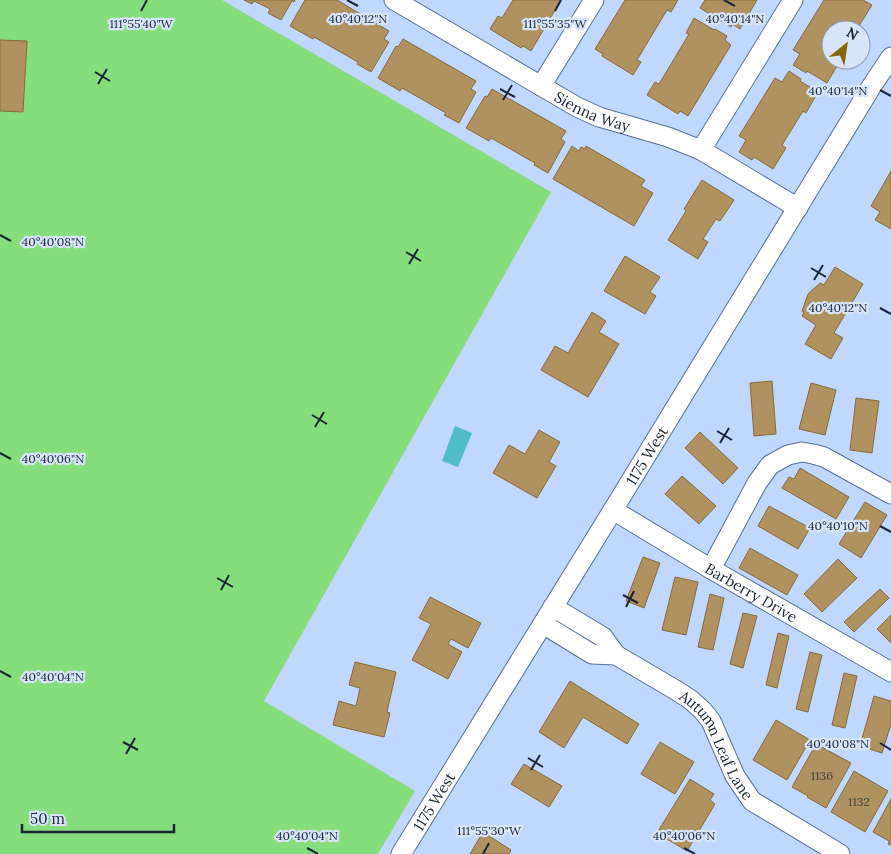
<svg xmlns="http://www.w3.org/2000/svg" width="891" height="854" font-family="Lora,serif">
  <rect width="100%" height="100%" fill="#c0d7ff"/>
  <!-- green -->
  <path fill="#86dd7b" d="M0,0H222L551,192L264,701L415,791L378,854H0Z"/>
  <!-- water -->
  <path fill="#51bdc5" d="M455,426L472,433L458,467L442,461Z"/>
  <!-- building -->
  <g fill="#af925f" stroke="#866b39">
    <path d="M244,0H295L294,2L292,1L281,20L268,13L270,9L254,1L252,4Z"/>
    <path d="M305,0H337L389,31L384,39L389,42L371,72L357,64L358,62L314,37L313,39L290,26Z"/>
    <path d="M513,0H561L531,51L523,46L521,48L490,29L498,16L502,18Z"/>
    <path d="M625,0H678L671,12L667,10L637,60L641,62L633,75L602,56L603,54L595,49Z"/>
    <path d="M705,0H757L740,29L732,24L731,27L700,8Z"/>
    <path d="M824,0H863L872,5L859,26L857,24L853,30H831V60L840,61L827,83L807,71L806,73L793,65L800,54L793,50Z"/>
    <path d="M694,18L714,30L715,29L727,36L725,40L731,45L688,116L680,111L678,114L647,95L655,82L659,84L689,34L686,33Z"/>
    <path d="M403,39L476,81L471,89L476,92L459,123L444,115L446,113L402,88L400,91L378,78L396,46L398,47Z"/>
    <path d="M0,40L27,41L23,112L0,111Z"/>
    <path d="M789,71L801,79L800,81L818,92L806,113L803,111L782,145L786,148L773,169L754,157L752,160L739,152L746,140L739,136L775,78L782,82Z"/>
    <path d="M492,89L566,131L561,139L565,142L548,173L534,165L535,163L491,138L489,141L466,128L485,96L487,97Z"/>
    <path d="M572,146L579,151L581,147L585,149L586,146L645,180L641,186L653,193L634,226L553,179Z"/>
    <path d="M891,171V229L875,220L880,212L871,206Z"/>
    <path d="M702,180L734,200L720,221L716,219L703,239L708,242L698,259L668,240L686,211L684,209Z"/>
    <path d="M625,256L660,277L650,292L656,296L645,314L604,291Z"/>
    <path d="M835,267L863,284L834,333L843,338L831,359L805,344L816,325L802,316L804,312L802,311L808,294L820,283L824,285Z"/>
    <path d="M592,312L606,321L599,332L619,344L588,397L541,370L555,346L568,353Z"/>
    <path d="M772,381L776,434L754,436L750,383Z"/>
    <path d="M811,383L836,390L825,435L799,429Z"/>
    <path d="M856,398L879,401L872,453L850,450Z"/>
    <path d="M539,430L560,442L549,462L556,466L537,498L493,473L509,445L525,454Z"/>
    <path d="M700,432L738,468L723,484L685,448Z"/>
    <path d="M800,468L849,497L836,519L782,488L789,477L794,479Z"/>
    <path d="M682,476L716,506L699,524L665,494Z"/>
    <path d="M865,502L887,515L861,558L839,544Z"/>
    <path d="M769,506L810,528L798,549L758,526Z"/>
    <path d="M750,548L798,575L787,595L739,568Z"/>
    <path d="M643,557L660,563L644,608L626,601Z"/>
    <path d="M838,559L857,578L822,612L804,594Z"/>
    <path d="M675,577L698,582L686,635L662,630Z"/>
    <path d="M880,589L889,598L854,632L844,622Z"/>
    <path d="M710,594L724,598L713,650L698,647Z"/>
    <path d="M430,597L481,623L468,648L451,639L448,644L462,652L448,679L412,660L431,624L419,618Z"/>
    <path d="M743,613L757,616L743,668L730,664Z"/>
    <path d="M891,615V643L877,629Z"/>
    <path d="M778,633L789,636L777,688L766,685Z"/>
    <path d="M810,652L822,655L808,712L796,709Z"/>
    <path d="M355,662L396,672L387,712L390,713L384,737L333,725L339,701L356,706L360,688L349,685Z"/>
    <path d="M844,673L857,676L845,728L832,725Z"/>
    <path d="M570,681L639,724L627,744L583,717L564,748L539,732Z"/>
    <path d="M874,696L891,701V724L882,753L860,746Z"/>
    <path d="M776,720L810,740L787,780L753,760Z"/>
    <path d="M660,742L694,762L675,794L641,774Z"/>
    <path d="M816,744L851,763L826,808L807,797L808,796L792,787Z"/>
    <path d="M524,764L562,786L549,807L511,784Z"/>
    <path d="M854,771L888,791L865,832L831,812Z"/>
    <path d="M690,779L714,794L710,800L715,804L687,851L657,833Z"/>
    <path d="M891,799V845L888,844L889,841L873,832Z"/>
    <path d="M483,832L511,850L509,854H470Z"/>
  </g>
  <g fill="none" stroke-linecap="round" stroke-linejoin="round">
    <defs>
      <g id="minor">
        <path id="s1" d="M394,0L577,107L599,117L668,137L701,150L798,208"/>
        <path d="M541,86L594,0"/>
        <path d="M701,150L793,0"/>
        <path id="s2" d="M613,510L711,569L891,672"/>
        <path d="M711,569L757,483L770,465L788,455L802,452L813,454L824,457L891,494"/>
        <path id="s3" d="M553,607L603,637L616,655L674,689L691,700L703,711L711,721L735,776L752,801L840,854"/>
        <path d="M543,624L592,654L616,655"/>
        <path id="s4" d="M401,854L613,510L873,84L891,57"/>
      </g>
    </defs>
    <!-- minor casing -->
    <use href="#minor" stroke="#57709c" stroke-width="21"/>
    <!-- minor -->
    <use href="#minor" stroke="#fff" stroke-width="19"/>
  </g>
  <!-- ticks -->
  <path fill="none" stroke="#1b2538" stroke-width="2" d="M347,0L358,6M724,0L735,6M141,11L147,0M555,11L561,0M95,72L110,81M98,84L107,69M500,89L515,97M880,90L891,96M503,100L512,85M0,235L11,241M406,252L421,261M409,264L418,249M811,268L826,277M814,280L823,265M880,308L891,314M312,415L327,424M315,427L324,412M717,431L732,440M720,443L729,428M0,453L11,459M880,526L891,532M217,578L233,587M221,590L229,575M623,595L638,603M626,607L634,591M0,671L11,677M123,742L138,750M880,743L891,750M126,754L135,738M528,758L543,767M531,770L540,755M307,848L318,854M684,848L695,854M483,854L489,843"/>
  <g text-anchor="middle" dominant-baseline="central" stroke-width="4.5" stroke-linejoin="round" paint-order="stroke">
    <!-- number labels -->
    <g font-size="12" fill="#404042">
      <text x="822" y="775">1136</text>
      <text x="859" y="801">1132</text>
    </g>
    <!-- street labels -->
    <g font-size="15" fill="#1b2538" stroke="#d8e4f8">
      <text stroke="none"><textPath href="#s1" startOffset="228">Sienna Way</textPath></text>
      <text stroke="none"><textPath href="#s4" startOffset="468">1175 West</textPath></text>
      <text stroke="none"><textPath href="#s2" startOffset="161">Barberry Drive</textPath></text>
      <text stroke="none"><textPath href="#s3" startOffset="220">Autumn Leaf Lane</textPath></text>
      <text stroke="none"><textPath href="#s4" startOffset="62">1175 West</textPath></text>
    </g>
  </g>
  <g font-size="12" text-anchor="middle" fill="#1b2538" stroke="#d8e4f8" stroke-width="4.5" stroke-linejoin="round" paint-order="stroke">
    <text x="358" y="23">40°40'12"N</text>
    <text x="735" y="23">40°40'14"N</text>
    <text x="141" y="28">111°55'40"W</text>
    <text x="555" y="28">111°55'35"W</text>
    <text x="838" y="95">40°40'14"N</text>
    <text x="53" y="246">40°40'08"N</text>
    <text x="838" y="312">40°40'12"N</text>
    <text x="53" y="463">40°40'06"N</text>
    <text x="838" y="530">40°40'10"N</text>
    <text x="53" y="681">40°40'04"N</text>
    <text x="838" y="748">40°40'08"N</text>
    <text x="489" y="835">111°55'30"W</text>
    <text x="307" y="840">40°40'04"N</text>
    <text x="684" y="840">40°40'06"N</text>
  </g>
  <!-- north arrow -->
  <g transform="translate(846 45) rotate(30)"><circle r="24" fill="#d8e4f8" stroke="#8c98ab"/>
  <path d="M0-4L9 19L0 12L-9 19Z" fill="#8b6404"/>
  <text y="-8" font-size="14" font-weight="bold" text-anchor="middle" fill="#1b2538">N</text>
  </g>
  <!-- scale -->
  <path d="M22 824v8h152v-8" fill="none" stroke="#1b2538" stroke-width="2.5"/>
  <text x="30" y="824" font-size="15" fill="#1b2538" stroke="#d8e4f8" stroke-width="4" paint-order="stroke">50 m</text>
</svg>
